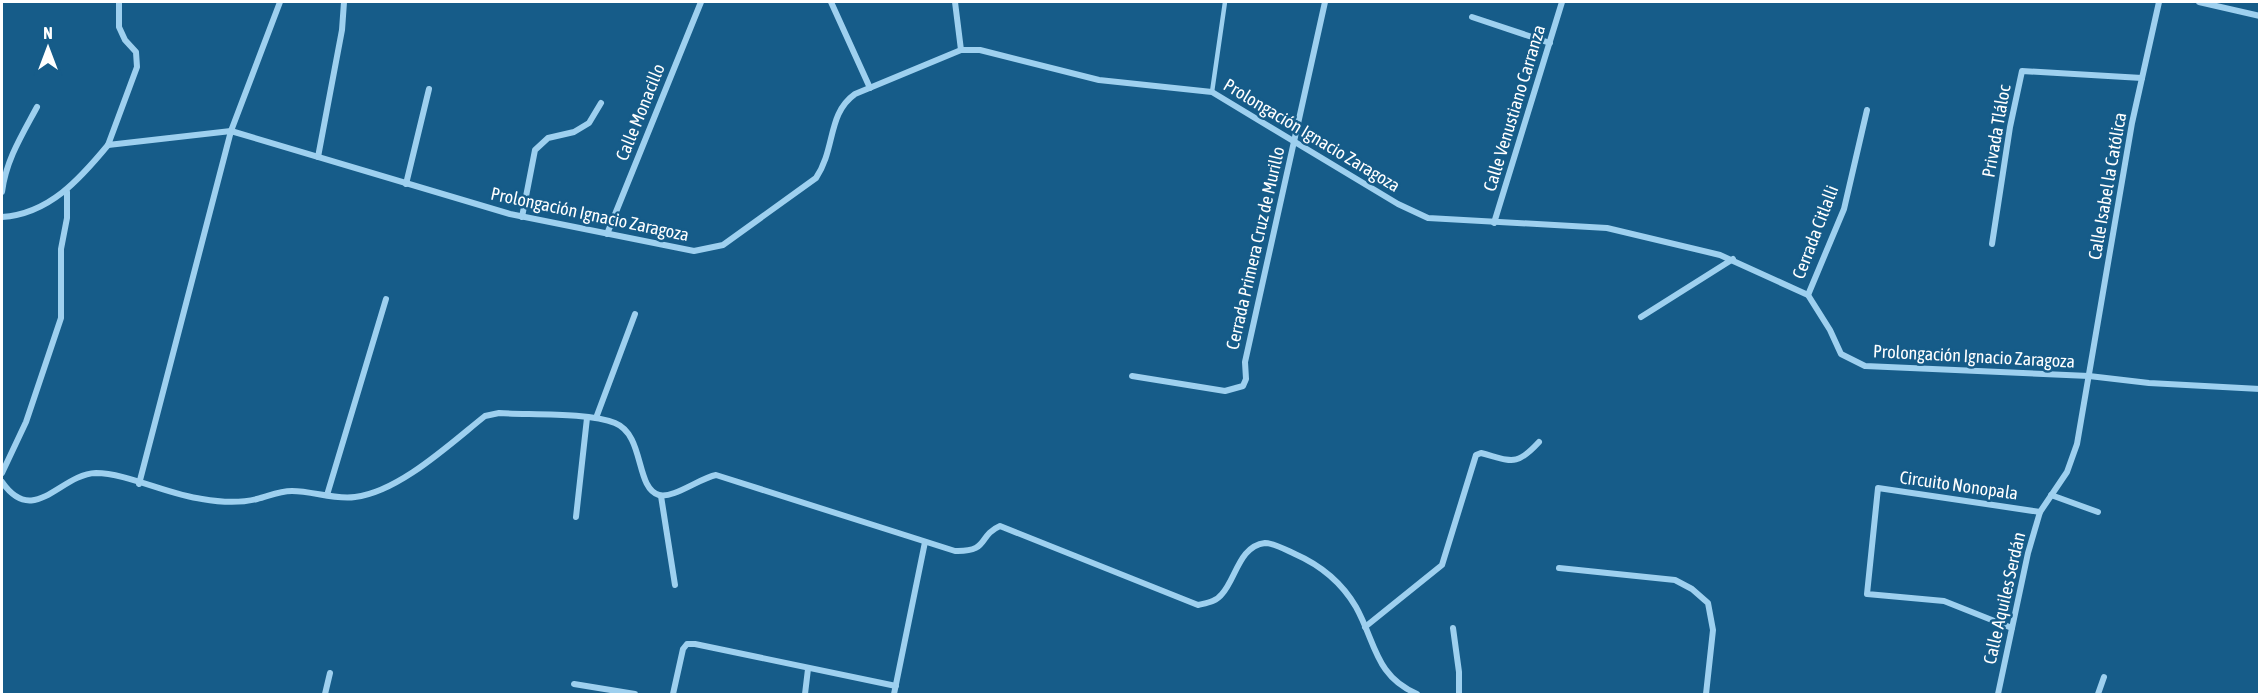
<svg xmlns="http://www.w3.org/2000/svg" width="2261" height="696" font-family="'Asap Condensed',sans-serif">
  <rect width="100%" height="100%" fill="#165c89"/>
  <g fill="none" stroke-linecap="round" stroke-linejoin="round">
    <!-- lane -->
    <path stroke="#9ed0ef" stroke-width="4.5" d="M1212,92L1225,2"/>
    <!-- street -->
    <g stroke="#9ed0ef" stroke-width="6">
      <path d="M119,2V27L125,40L136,52L137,67L108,145L231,131L510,214L694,251L723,245L816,178C836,148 827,114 855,94L961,50H980L1099,80L1212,92L1398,204L1428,218L1607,228L1720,255L1808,295L1830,330L1841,354L1865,366L2089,376L2149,383L2260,389"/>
      <path d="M831,2L870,88"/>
      <path d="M955,2L961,50"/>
      <path d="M2199,2L2260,16"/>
      <path d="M1472,17L1550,43"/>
      <path d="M318,157L342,30L344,2"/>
      <path d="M406,184L429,89"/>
      <path d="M2,192C6,160 22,135 37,107"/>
      <path d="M2,217C49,214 80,179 108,145"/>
      <path d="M522,217L535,150L548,138L574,132L589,123L601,103"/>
      <path d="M1494,223L1562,2"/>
      <path d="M607,234L701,2"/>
      <path d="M1992,244L2010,127L2022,71L2142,78"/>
      <path d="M1808,295L1844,209L1867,110"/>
      <path d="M1641,317L1733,259"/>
      <path d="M1132,376L1225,391L1243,386L1246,379L1245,362L1325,2"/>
      <path d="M596,418L635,314"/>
      <path d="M2,473L26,422L61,318V249L67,218V192"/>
      <path d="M2,482C34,528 60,474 96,473C126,473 169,495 202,499C219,502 241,503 257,499C269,496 279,491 292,491C313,491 334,500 355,497C399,492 451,443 485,416L499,413C529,415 589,412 615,423C645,435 635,488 659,495C673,499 700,478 716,475L955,551C990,552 977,536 1000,526L1198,605C1206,603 1216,602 1222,594C1236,579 1239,546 1265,543C1274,543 1286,550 1295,554C1320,565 1342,583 1356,607C1376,643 1375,676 1417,694"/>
      <path d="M139,484L231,131L280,2"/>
      <path d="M327,495L386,299"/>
      <path d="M2051,495L2098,512"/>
      <path d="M661,496L675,585"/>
      <path d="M576,517L587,418"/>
      <path d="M1559,568L1675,580L1692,589L1708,603L1713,630L1706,694"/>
      <path d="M1365,627L1442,565L1476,455L1481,453C1512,461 1516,467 1539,442"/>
      <path d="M1453,628L1459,672V694"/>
      <path d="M2012,628L1944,601L1867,594L1878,488L2040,512"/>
      <path d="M574,684L635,694"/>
      <path d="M325,694L330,673"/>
      <path d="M673,694L683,649L687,644H695L896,686"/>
      <path d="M805,694L808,669"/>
      <path d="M894,694L925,542"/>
      <path d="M1998,694L2028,553L2040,512L2067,472L2077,444L2132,123L2159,2"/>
      <path d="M2098,694L2104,677"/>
    </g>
  </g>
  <g text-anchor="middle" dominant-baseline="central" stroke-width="5" stroke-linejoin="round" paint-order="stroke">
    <!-- street labels -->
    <g font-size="18" fill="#fff" stroke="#165c89">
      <text transform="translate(1514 108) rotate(-73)">Calle Venustiano Carranza</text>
      <text transform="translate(640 112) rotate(-68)">Calle Monacillo</text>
      <text transform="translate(1996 131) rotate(-80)">Privada Tláloc</text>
      <text transform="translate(1312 135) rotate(31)">Prolongación Ignacio Zaragoza</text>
      <text transform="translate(2107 186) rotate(-80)">Calle Isabel la Católica</text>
      <text transform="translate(590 214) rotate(12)">Prolongación Ignacio Zaragoza</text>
      <text transform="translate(1815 232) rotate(-69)">Cerrada Citlalli</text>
      <text transform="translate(1255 248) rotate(-77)">Cerrada Primera Cruz de Murillo</text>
      <text transform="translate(1974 356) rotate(3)">Prolongación Ignacio Zaragoza</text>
      <text transform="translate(1959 485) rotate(8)">Circuito Nonopala</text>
      <text transform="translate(2004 598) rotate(-77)">Calle Aquiles Serdán</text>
    </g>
  </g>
  <!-- border -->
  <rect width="2261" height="696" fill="none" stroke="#ffffff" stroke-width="6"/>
  <!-- north arrow -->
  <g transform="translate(48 48)" stroke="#165c89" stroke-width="4.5" paint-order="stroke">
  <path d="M0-4.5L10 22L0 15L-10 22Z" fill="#ffffff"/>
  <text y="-9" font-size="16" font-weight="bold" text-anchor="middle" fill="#ffffff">N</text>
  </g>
</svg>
